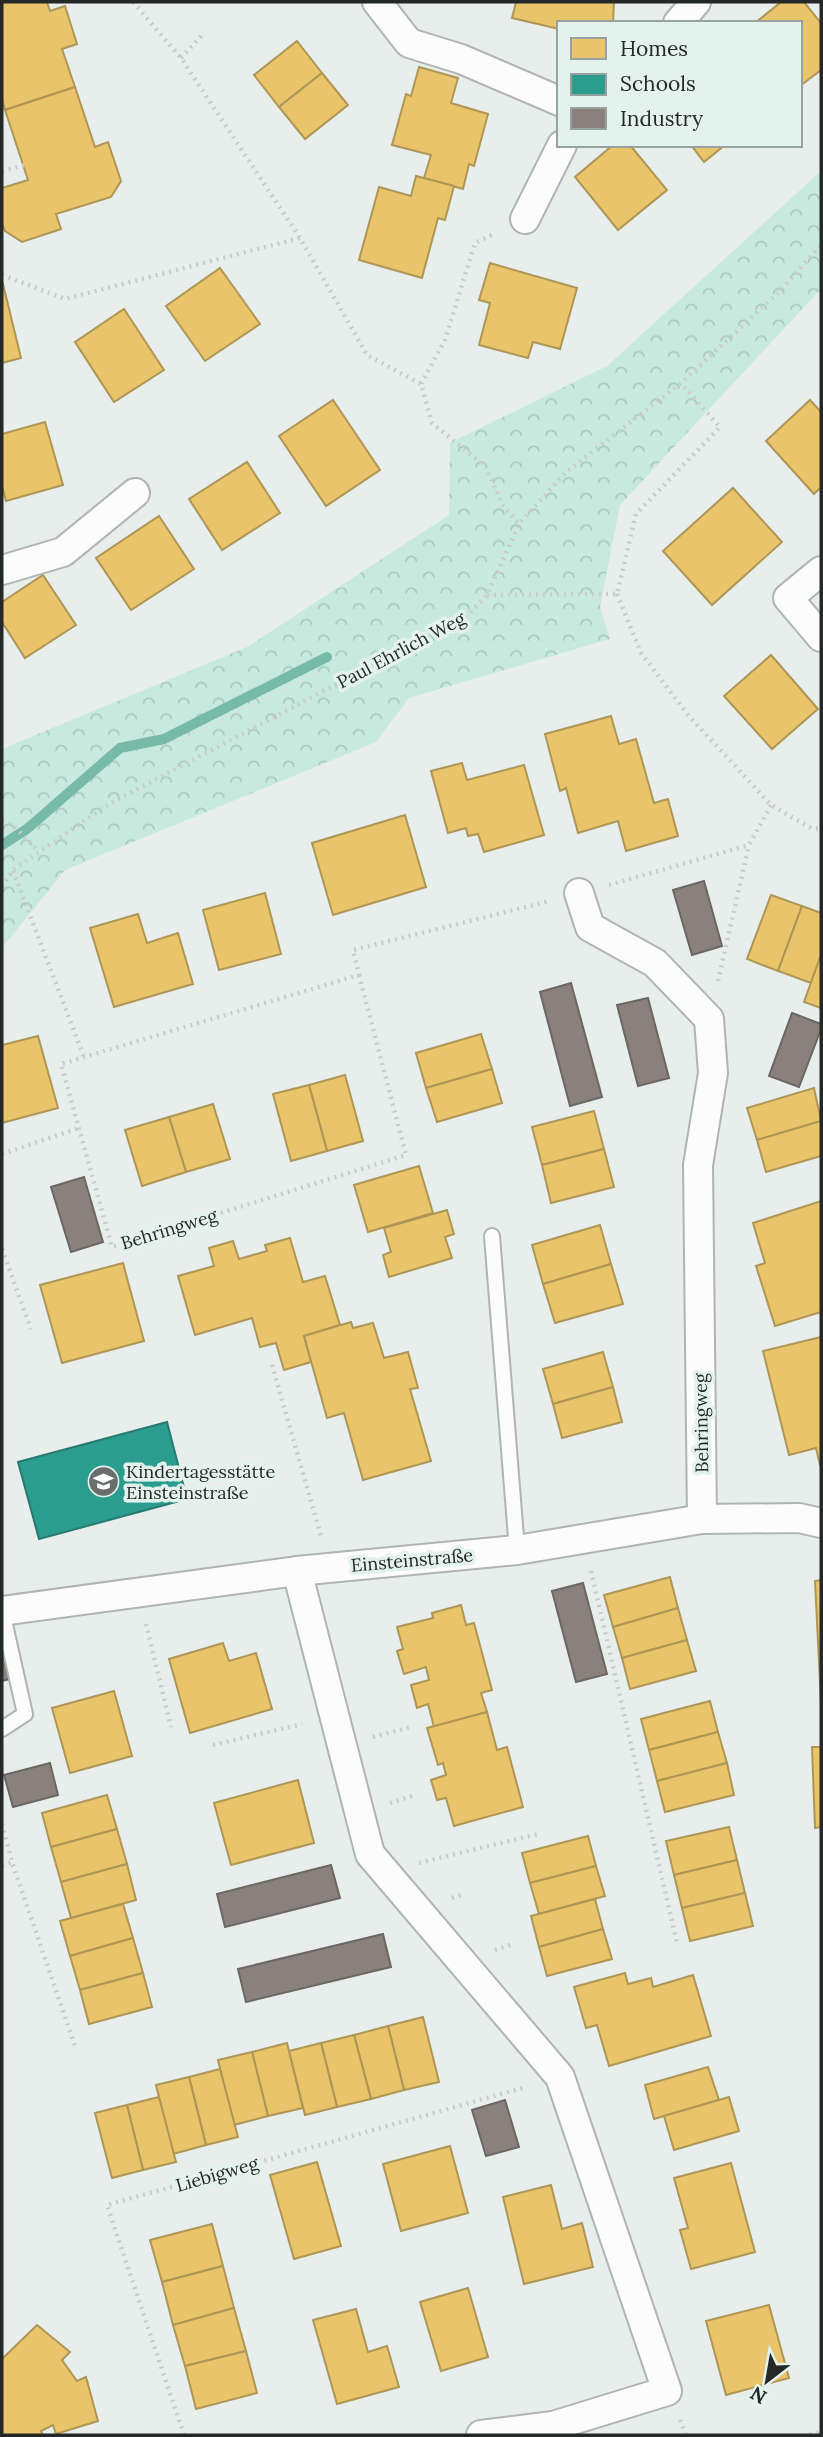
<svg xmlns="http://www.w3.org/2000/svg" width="823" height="2437" font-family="Lora,serif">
  <defs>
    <pattern id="forest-crowns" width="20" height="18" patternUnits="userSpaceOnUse" patternTransform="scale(1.75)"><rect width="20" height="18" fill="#c8eade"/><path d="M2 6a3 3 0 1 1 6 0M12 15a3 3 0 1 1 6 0" fill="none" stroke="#acc9be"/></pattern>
  </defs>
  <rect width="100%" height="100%" fill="#e8eeec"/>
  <!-- forest -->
  <path fill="url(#forest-crowns)" d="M821,171V289L620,505L600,607L610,639L409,698L376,742L65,870L2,948V749L247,647L449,515L450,443L607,366Z"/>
  <!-- homes -->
  <g fill="#e9c46a" stroke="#ae9656" stroke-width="2">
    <path d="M2,2H47L50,11L65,6L77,44L62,49L75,87L5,110L2,99Z"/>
    <path d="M516,2H614L613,23H559V29L512,18Z"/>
    <path d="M781,2H804L821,23V70L800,86V23H755Z"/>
    <path d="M297,41L322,73L279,107L254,75Z"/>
    <path d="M419,67L458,78L451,103L488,114L474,166L469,164L463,189L424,178L431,155L392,145L406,94L411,96Z"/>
    <path d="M322,73L348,105L305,139L279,107Z"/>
    <path d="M75,87L95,147L108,142L121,181L111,197L56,214L61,229L22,242L5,231L2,223V188L28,180L5,110Z"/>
    <path d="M613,145H630L667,190L618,230L575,177Z"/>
    <path d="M691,145H725L704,162Z"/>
    <path d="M416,176L454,186L445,220L438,218L422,278L359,260L379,187L411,196Z"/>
    <path d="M490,263L577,288L560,349L533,342L528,358L479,345L490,303L479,300Z"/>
    <path d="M220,268L260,324L205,361L166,306Z"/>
    <path d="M3,284L21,358L2,363V285Z"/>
    <path d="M124,309L164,370L114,402L75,342Z"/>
    <path d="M333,400L380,470L326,506L279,436Z"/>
    <path d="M810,400L821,412V487L814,494L766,441Z"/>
    <path d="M45,422L63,485L6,501L2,486V434Z"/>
    <path d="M247,462L280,513L222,550L189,499Z"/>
    <path d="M733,488L782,542L712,605L663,551Z"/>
    <path d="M159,516L194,569L131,610L96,558Z"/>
    <path d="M43,575L76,625L25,658L2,622V602Z"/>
    <path d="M771,655L818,709L772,749L724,696Z"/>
    <path d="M611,716L619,744L636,739L654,803L668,799L678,836L626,851L618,821L578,833L566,788L560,791L545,734Z"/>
    <path d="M462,763L467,780L524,765L544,835L484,852L478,834L468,836L466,828L448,833L431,771Z"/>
    <path d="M405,815L426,887L333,915L312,843Z"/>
    <path d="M265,893L281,954L219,970L203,910Z"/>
    <path d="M771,895L802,906L778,971L747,959Z"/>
    <path d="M802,906L821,913V955L811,983L778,971Z"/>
    <path d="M138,914L147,943L178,933L193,984L114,1007L90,928Z"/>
    <path d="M821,955V1008L804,1002Z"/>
    <path d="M481,1034L492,1069L426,1088L416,1053Z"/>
    <path d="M38,1036L58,1108L2,1123V1045Z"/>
    <path d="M492,1069L502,1103L437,1122L426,1088Z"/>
    <path d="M345,1075L363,1141L327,1151L309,1085Z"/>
    <path d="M309,1085L327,1151L291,1161L273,1094Z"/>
    <path d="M814,1088L821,1121L757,1140L747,1108Z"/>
    <path d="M213,1104L230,1159L186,1172L169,1117Z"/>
    <path d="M594,1111L604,1149L542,1165L532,1127Z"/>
    <path d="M169,1117L186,1172L142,1186L125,1130Z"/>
    <path d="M821,1121V1156L766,1172L757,1140Z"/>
    <path d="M604,1149L614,1187L551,1203L542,1165Z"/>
    <path d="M419,1166L433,1213L368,1232L354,1185Z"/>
    <path d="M821,1201V1312L775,1326L756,1266L765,1263L753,1223Z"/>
    <path d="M447,1210L454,1234L445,1237L452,1258L389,1277L383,1255L391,1252L384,1228Z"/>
    <path d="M600,1225L611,1264L543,1284L532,1245Z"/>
    <path d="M290,1238L303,1282L325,1276L340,1325L304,1336L311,1362L284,1370L276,1343L260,1347L252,1318L195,1335L178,1276L214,1266L209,1248L233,1241L239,1259L267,1251L265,1245Z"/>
    <path d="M123,1263L144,1341L62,1363L40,1285Z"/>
    <path d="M611,1264L623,1304L555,1323L543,1284Z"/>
    <path d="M351,1322L353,1328L373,1323L384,1358L408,1352L418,1388L410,1389L431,1461L363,1480L344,1413L327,1418L304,1336Z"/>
    <path d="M821,1337V1465H820L816,1448L789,1455L763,1351Z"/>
    <path d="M603,1352L613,1387L553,1404L543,1369Z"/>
    <path d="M613,1387L622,1422L562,1438L553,1404Z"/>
    <path d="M670,1577L678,1608L613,1627L604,1595Z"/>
    <path d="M821,1580V1703L815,1581Z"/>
    <path d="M461,1605L466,1625L474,1623L492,1690L481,1693L487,1712L434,1727L428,1704L417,1708L411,1685L429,1680L426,1667L404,1674L397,1651L403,1649L397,1627L433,1618L432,1613Z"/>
    <path d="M678,1608L687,1640L622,1658L613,1627Z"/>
    <path d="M687,1640L696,1671L630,1689L622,1658Z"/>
    <path d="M223,1643L229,1661L256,1653L272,1709L190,1733L169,1659Z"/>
    <path d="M114,1691L132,1756L70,1773L52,1708Z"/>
    <path d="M710,1701L718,1732L649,1750L641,1719Z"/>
    <path d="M487,1712L497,1750L507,1747L523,1807L454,1826L446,1798L437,1800L431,1780L446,1775L443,1763L438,1765L427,1728Z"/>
    <path d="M718,1732L727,1763L657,1781L649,1750Z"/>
    <path d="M812,1747H821V1827L815,1828Z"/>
    <path d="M727,1763L734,1795L665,1812L657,1781Z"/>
    <path d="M298,1780L314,1843L231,1865L214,1803Z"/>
    <path d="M107,1795L117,1829L51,1847L42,1813Z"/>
    <path d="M729,1827L737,1860L674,1875L666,1841Z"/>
    <path d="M117,1829L127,1864L61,1882L51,1847Z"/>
    <path d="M588,1836L596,1866L530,1883L522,1853Z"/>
    <path d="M737,1860L745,1893L682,1908L674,1875Z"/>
    <path d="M127,1864L136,1900L71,1918L61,1882Z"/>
    <path d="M596,1866L605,1896L539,1914L530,1883Z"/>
    <path d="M745,1893L753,1926L690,1941L682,1908Z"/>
    <path d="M595,1899L603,1929L539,1947L531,1916Z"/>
    <path d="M123,1904L133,1938L70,1956L60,1921Z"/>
    <path d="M603,1929L612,1959L547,1976L539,1947Z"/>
    <path d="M133,1938L143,1973L80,1990L70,1956Z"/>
    <path d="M143,1973L152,2007L89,2024L80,1990Z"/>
    <path d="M625,1973L628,1984L651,1978L653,1987L693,1975L711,2036L609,2066L597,2025L586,2028L574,1987Z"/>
    <path d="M423,2017L439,2082L404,2090L388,2026Z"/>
    <path d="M388,2026L404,2090L371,2099L354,2035Z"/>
    <path d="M354,2035L371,2099L337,2107L321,2043Z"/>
    <path d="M287,2043L303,2108L268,2116L252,2052Z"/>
    <path d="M321,2043L337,2107L305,2115L289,2051Z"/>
    <path d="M252,2052L268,2116L234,2125L218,2060Z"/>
    <path d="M708,2067L719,2100L654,2119L645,2085Z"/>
    <path d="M220,2069L238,2137L206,2145L189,2077Z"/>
    <path d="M189,2077L206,2145L173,2154L156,2085Z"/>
    <path d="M159,2097L176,2162L143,2170L127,2105Z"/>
    <path d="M729,2097L739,2131L674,2150L664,2116Z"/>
    <path d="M127,2105L143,2170L112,2178L95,2113Z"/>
    <path d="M450,2146L468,2213L401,2231L383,2164Z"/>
    <path d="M317,2162L341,2246L294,2259L270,2175Z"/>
    <path d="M731,2163L755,2252L691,2269L680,2230L688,2228L674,2178Z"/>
    <path d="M551,2185L562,2229L582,2223L593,2267L524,2284L503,2197Z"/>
    <path d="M212,2224L223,2266L162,2282L150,2240Z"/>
    <path d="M223,2266L234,2308L173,2325L162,2282Z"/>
    <path d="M468,2288L488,2357L441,2371L420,2302Z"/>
    <path d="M769,2305L789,2378L726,2395L706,2321Z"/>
    <path d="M234,2308L246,2351L185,2366L173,2325Z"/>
    <path d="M356,2309L368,2352L387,2346L399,2387L337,2404L313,2320Z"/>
    <path d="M37,2325L70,2352L62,2360L77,2381L86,2377L98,2421L56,2434L53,2425L41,2431L43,2435H2V2359Z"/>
    <path d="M246,2351L257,2393L196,2409L185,2366Z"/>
  </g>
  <!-- schools -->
  <path fill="#2a9d8f" stroke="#287a70" stroke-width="2" d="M167,1422L187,1499L39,1539L18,1462Z"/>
  <!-- industry -->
  <g fill="#8a817c" stroke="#6b6762" stroke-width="2">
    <path d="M704,881L722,946L692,955L673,890Z"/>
    <path d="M571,983L602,1097L570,1106L540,992Z"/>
    <path d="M648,998L669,1078L638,1086L617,1005Z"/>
    <path d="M792,1013L821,1024V1029L799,1087L769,1076Z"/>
    <path d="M84,1177L103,1242L71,1252L51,1187Z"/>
    <path d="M583,1583L607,1674L576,1682L552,1591Z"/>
    <path d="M2,1650L10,1679L2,1681Z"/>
    <path d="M50,1763L58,1795L13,1807L4,1775Z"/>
    <path d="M331,1865L340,1898L225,1927L217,1894Z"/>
    <path d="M383,1934L391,1967L246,2002L238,1969Z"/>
    <path d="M505,2100L519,2147L486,2156L472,2110Z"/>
  </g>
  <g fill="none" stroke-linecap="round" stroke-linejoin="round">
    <!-- stream -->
    <path stroke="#77baa7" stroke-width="10" d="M2,845L27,829L120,748L164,739L327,657"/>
    <defs>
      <g id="lane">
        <path d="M492,1236L517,1550"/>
        <path d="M2,1611L25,1714L2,1729"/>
      </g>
      <g id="street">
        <path d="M377,2L409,43L461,59L559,101"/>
        <path d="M678,23L696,2"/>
        <path d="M525,219L562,145"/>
        <path d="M2,570L63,552L135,493"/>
        <path d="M821,571L788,598L821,637"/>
        <path d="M579,893L590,927L655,963L709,1019L713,1073L698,1165L702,1519"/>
        <path d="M297,1571L370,1854L560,2077L667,2391L553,2426L481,2435"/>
        <path d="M2,1611L297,1571L517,1550L702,1519L799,1518L821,1523"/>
      </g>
    </defs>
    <!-- lane casing -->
    <use href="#lane" stroke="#b0b5b3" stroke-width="18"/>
    <!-- street casing -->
    <use href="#street" stroke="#b0b5b3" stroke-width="32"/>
    <!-- path -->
    <g stroke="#c8ccca" stroke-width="4.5" stroke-dasharray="2 5" stroke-linecap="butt">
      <path d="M133,2L181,58L300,238L367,355L421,384L432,423L486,467L502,504L519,524"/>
      <path d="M181,58L203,34"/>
      <path d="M2,171L24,165"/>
      <path d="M2,275L65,299L300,238"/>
      <path d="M421,384L445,340L475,243L496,233"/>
      <path d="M617,594L641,653L688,715L771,805L811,828L821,829"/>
      <path d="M487,595L617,594L636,514L720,427L681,383"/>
      <path d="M2,821L14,826L39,852"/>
      <path d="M13,871L84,1057"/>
      <path d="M609,885L749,845L771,805"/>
      <path d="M2,887L13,870L109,804L468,615L487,595L519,524L565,473L681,383L779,292L821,245"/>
      <path d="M359,975L406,1155L112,1247L61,1064L359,975L353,950L550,901"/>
      <path d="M718,981L749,845"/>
      <path d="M2,1154L79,1128"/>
      <path d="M2,1249L31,1329"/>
      <path d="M272,1365L321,1536"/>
      <path d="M591,1571L677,1943"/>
      <path d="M146,1624L171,1727"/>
      <path d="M373,1737L411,1727"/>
      <path d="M213,1745L302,1724"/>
      <path d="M390,1803L415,1795"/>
      <path d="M2,1824L12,1862L75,2046"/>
      <path d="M419,1863L538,1834"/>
      <path d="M2,1866L12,1862"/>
      <path d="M452,1898L464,1894"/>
      <path d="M495,1950L513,1944"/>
      <path d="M680,2420L686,2435"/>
      <path d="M184,2435L107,2205L526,2087"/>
      <path d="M810,2435L821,2432"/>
    </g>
    <!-- lane -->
    <use href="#lane" stroke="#fcfcfc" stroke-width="14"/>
    <!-- street -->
    <use href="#street" stroke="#fcfcfc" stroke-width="28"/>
  </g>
  <!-- icons -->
  <defs>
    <symbol id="school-disc" viewBox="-11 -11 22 22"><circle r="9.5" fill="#696e6c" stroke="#e4f2ed"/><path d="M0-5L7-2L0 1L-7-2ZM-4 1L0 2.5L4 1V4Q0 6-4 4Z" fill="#fff"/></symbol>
  </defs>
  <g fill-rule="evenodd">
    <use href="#school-disc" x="86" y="1464" width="35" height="35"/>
  </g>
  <g text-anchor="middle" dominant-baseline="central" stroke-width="7" stroke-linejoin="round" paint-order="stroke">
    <!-- street labels -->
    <g font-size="18" fill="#242927" stroke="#e4f2ed">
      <text transform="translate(401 650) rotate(-28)">Paul Ehrlich Weg</text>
      <text transform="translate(169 1229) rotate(-17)">Behringweg</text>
      <text transform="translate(701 1423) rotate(-91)">Behringweg</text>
      <text transform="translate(412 1560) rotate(-5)">Einsteinstraße</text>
      <text transform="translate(217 2174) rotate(-16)">Liebigweg</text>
    </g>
    <!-- poi labels -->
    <g font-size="18" fill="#242927" stroke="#e4f2ed" text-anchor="start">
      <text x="126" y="1471">Kindertagesstätte<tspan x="126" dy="21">Einsteinstraße</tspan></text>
    </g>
  </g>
  <!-- border -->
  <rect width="823" height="2437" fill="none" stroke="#242927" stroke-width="7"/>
  <!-- legend -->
  <rect x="557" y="21" width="245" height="126" fill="#e4f2ed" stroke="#97a29e" stroke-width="2"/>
  <rect x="571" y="38" width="35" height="21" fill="#e9c46a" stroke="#97a29e" stroke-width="2"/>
  <text x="620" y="56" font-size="21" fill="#242927">Homes</text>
  <rect x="571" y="74" width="35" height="21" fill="#2a9d8f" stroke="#97a29e" stroke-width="2"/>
  <text x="620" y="91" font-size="21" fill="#242927">Schools</text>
  <rect x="571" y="108" width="35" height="21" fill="#8a817c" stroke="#97a29e" stroke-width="2"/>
  <text x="620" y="126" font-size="21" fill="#242927">Industry</text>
  <!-- north arrow -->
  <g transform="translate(767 2381) rotate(211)" stroke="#e4f2ed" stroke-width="5" paint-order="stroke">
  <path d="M0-5L12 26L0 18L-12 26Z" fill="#242927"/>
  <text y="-10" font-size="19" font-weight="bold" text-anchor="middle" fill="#242927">N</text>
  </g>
</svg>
